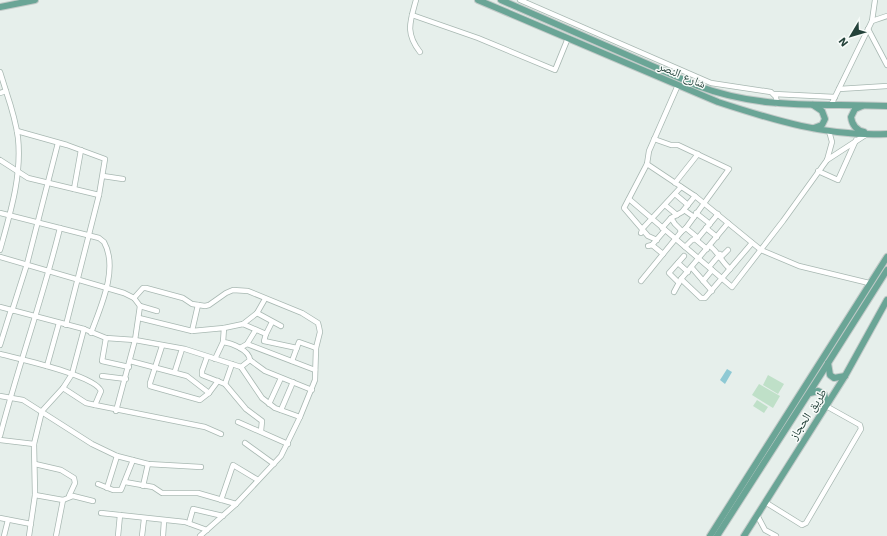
<svg xmlns="http://www.w3.org/2000/svg" width="887" height="536" font-family="'Work Sans','Noto Naskh Arabic',sans-serif">
  <rect width="100%" height="100%" fill="#e6efeb"/>
  <!-- green -->
  <g fill="#bfe0c8">
    <path d="M768,375L784,384L778,394L763,385Z"/>
    <path d="M759,384L780,396L773,408L752,395Z"/>
    <path d="M757,400L768,407L764,413L753,406Z"/>
  </g>
  <!-- water -->
  <path fill="#8ec9d4" d="M727,369L732,372L725,384L720,380Z"/>
  <g fill="none" stroke-linecap="round" stroke-linejoin="round">
    <defs>
      <g id="minor">
        <path d="M416,0C410,22 405,33 420,52"/>
        <path d="M520,0L711,83L771,92L776,97L777,104"/>
        <path d="M412,15L478,38L555,70L568,38"/>
        <path d="M872,21L887,16"/>
        <path d="M868,29L887,65"/>
        <path d="M0,72L6,91L0,93"/>
        <path d="M839,89L887,86"/>
        <path d="M774,94L835,97"/>
        <path d="M831,105L872,21L875,0"/>
        <path d="M17,131L67,145L105,159L99,195L66,325"/>
        <path d="M0,160L28,178L99,195"/>
        <path d="M827,160L832,142L829,131"/>
        <path d="M647,164L695,196L761,250L799,266L869,283"/>
        <path d="M818,171L838,180L856,140"/>
        <path d="M103,176L123,179"/>
        <path d="M675,183L698,154"/>
        <path d="M74,189L81,150"/>
        <path d="M675,194L688,205"/>
        <path d="M629,199L732,287L783,221L827,160L867,134"/>
        <path d="M665,205L677,215"/>
        <path d="M684,210L694,217"/>
        <path d="M0,213L99,238L104,242C119,269 100,308 91,333"/>
        <path d="M696,213L710,224"/>
        <path d="M671,218L675,224L680,229L681,232"/>
        <path d="M662,228L671,218L682,212L695,196"/>
        <path d="M686,228L698,238"/>
        <path d="M706,228L717,237"/>
        <path d="M641,233L643,228L681,187"/>
        <path d="M695,239L707,249"/>
        <path d="M657,240L648,236L624,208L647,164L649,151L678,85"/>
        <path d="M652,245L663,254"/>
        <path d="M648,246L652,245L665,230"/>
        <path d="M710,246C719,253 721,261 730,269"/>
        <path d="M685,247L692,240L698,238L718,214"/>
        <path d="M0,250C10,214 22,176 18,138C16,122 11,106 6,91"/>
        <path d="M0,257L124,293L134,298L140,306L157,311"/>
        <path d="M720,258L728,250"/>
        <path d="M678,263L688,272"/>
        <path d="M709,267L720,254"/>
        <path d="M692,268L712,291"/>
        <path d="M681,279L701,298H705L752,243"/>
        <path d="M641,281L681,232L686,228L729,169L678,145H671L654,139"/>
        <path d="M703,281L712,270"/>
        <path d="M679,283L669,273L684,256"/>
        <path d="M674,292L681,279L728,223"/>
        <path d="M134,298L143,288H146L183,298L192,304L205,306L209,305L226,293L233,290L248,291L302,313L318,323L319,327L320,332L316,348L315,380L300,417L281,456L236,504L200,536"/>
        <path d="M0,307L84,329L72,374L63,388L42,411L34,444L35,495L29,536"/>
        <path d="M12,311L27,264L58,143"/>
        <path d="M257,313L281,326"/>
        <path d="M139,318L192,331L224,328L223,342L215,359"/>
        <path d="M272,322L266,334L264,341L297,348"/>
        <path d="M243,324L257,313L265,299"/>
        <path d="M224,328L243,324L266,334"/>
        <path d="M84,329L106,338L135,340L185,349L241,367"/>
        <path d="M192,331L198,305"/>
        <path d="M106,338L102,361L129,367"/>
        <path d="M223,342C232,343 249,350 250,360L241,367"/>
        <path d="M247,344L315,370"/>
        <path d="M0,345L11,310"/>
        <path d="M162,346L150,383V386L200,400L209,393"/>
        <path d="M240,348L247,344L255,331"/>
        <path d="M0,354C19,359 95,375 101,391L95,405"/>
        <path d="M207,357L202,371V375L225,384L246,409L262,421L261,431"/>
        <path d="M250,360L265,371L312,390"/>
        <path d="M130,361L187,376L209,393L218,381"/>
        <path d="M292,361L299,342L316,348"/>
        <path d="M47,366L59,323"/>
        <path d="M241,367L262,398L275,408L300,417"/>
        <path d="M175,371L182,349"/>
        <path d="M102,376L126,379"/>
        <path d="M225,384L232,364"/>
        <path d="M63,388L86,403L95,405L205,427L221,434"/>
        <path d="M0,396L23,400L92,444L117,456L148,464L201,467"/>
        <path d="M269,404L281,378"/>
        <path d="M281,410L293,382"/>
        <path d="M116,411L135,340L140,306"/>
        <path d="M238,422L288,444"/>
        <path d="M0,436C18,366 43,298 60,228"/>
        <path d="M0,440L34,444"/>
        <path d="M245,443L274,464"/>
        <path d="M35,464L61,470L74,478L75,483L69,496"/>
        <path d="M125,482L153,487L162,493H198L236,504"/>
        <path d="M98,484L113,490H121L133,460"/>
        <path d="M143,486L148,464"/>
        <path d="M107,488L117,456"/>
        <path d="M35,495L63,500L73,496L93,501"/>
        <path d="M221,500L233,465L258,480"/>
        <path d="M765,502L802,525L806,523L861,429L860,425L826,406"/>
        <path d="M101,513L185,522L207,530"/>
        <path d="M757,515L765,530L776,536"/>
        <path d="M0,518L31,524"/>
        <path d="M189,523L193,509L223,516"/>
        <path d="M4,536L8,520"/>
        <path d="M56,536L63,500"/>
        <path d="M118,536L120,515"/>
        <path d="M142,536L144,519"/>
        <path d="M163,536L164,521"/>
      </g>
      <g id="major">
        <path d="M478,0L718,102C773,120 828,137 887,134"/>
        <path d="M501,0L698,86C762,110 820,103 887,106"/>
        <path d="M0,7L35,0"/>
        <path d="M813,105L822,111L825,119L822,125L814,128"/>
        <path d="M862,106L855,109L851,117C852,125 856,130 864,132"/>
        <path d="M828,363L830,375L834,378L845,376"/>
        <path d="M810,393L818,391L824,394L827,404"/>
        <path d="M710,536L887,257"/>
        <path d="M717,536C774,448 831,359 887,270"/>
        <path d="M744,536L845,376L887,300"/>
      </g>
    </defs>
    <!-- minor casing -->
    <use href="#minor" stroke="#a8b8b2" stroke-width="6"/>
    <!-- major casing -->
    <use href="#major" stroke="#c2cac8" stroke-width="8"/>
    <!-- minor -->
    <use href="#minor" stroke="#fff" stroke-width="4.5"/>
    <!-- major -->
    <use href="#major" stroke="#6aa596" stroke-width="6"/>
  </g>
  <g text-anchor="middle" dominant-baseline="central" stroke-width="3" stroke-linejoin="round" paint-order="stroke">
    <!-- street labels -->
    <g font-size="12" fill="#24423a" stroke="#f7fbf9">
      <text transform="translate(682 75) rotate(23)">شارع النصر</text>
      <text transform="translate(808 414) rotate(-57)">طريق الحجاز</text>
    </g>
  </g>
  <!-- north arrow -->
  <g transform="translate(851 36) rotate(232)" stroke="#f7fbf9" stroke-width="3" paint-order="stroke">
  <path d="M0-3L7 15L0 10L-7 15Z" fill="#24423a"/>
  <text y="-6" font-size="11" font-weight="bold" text-anchor="middle" fill="#24423a">N</text>
  </g>
</svg>
